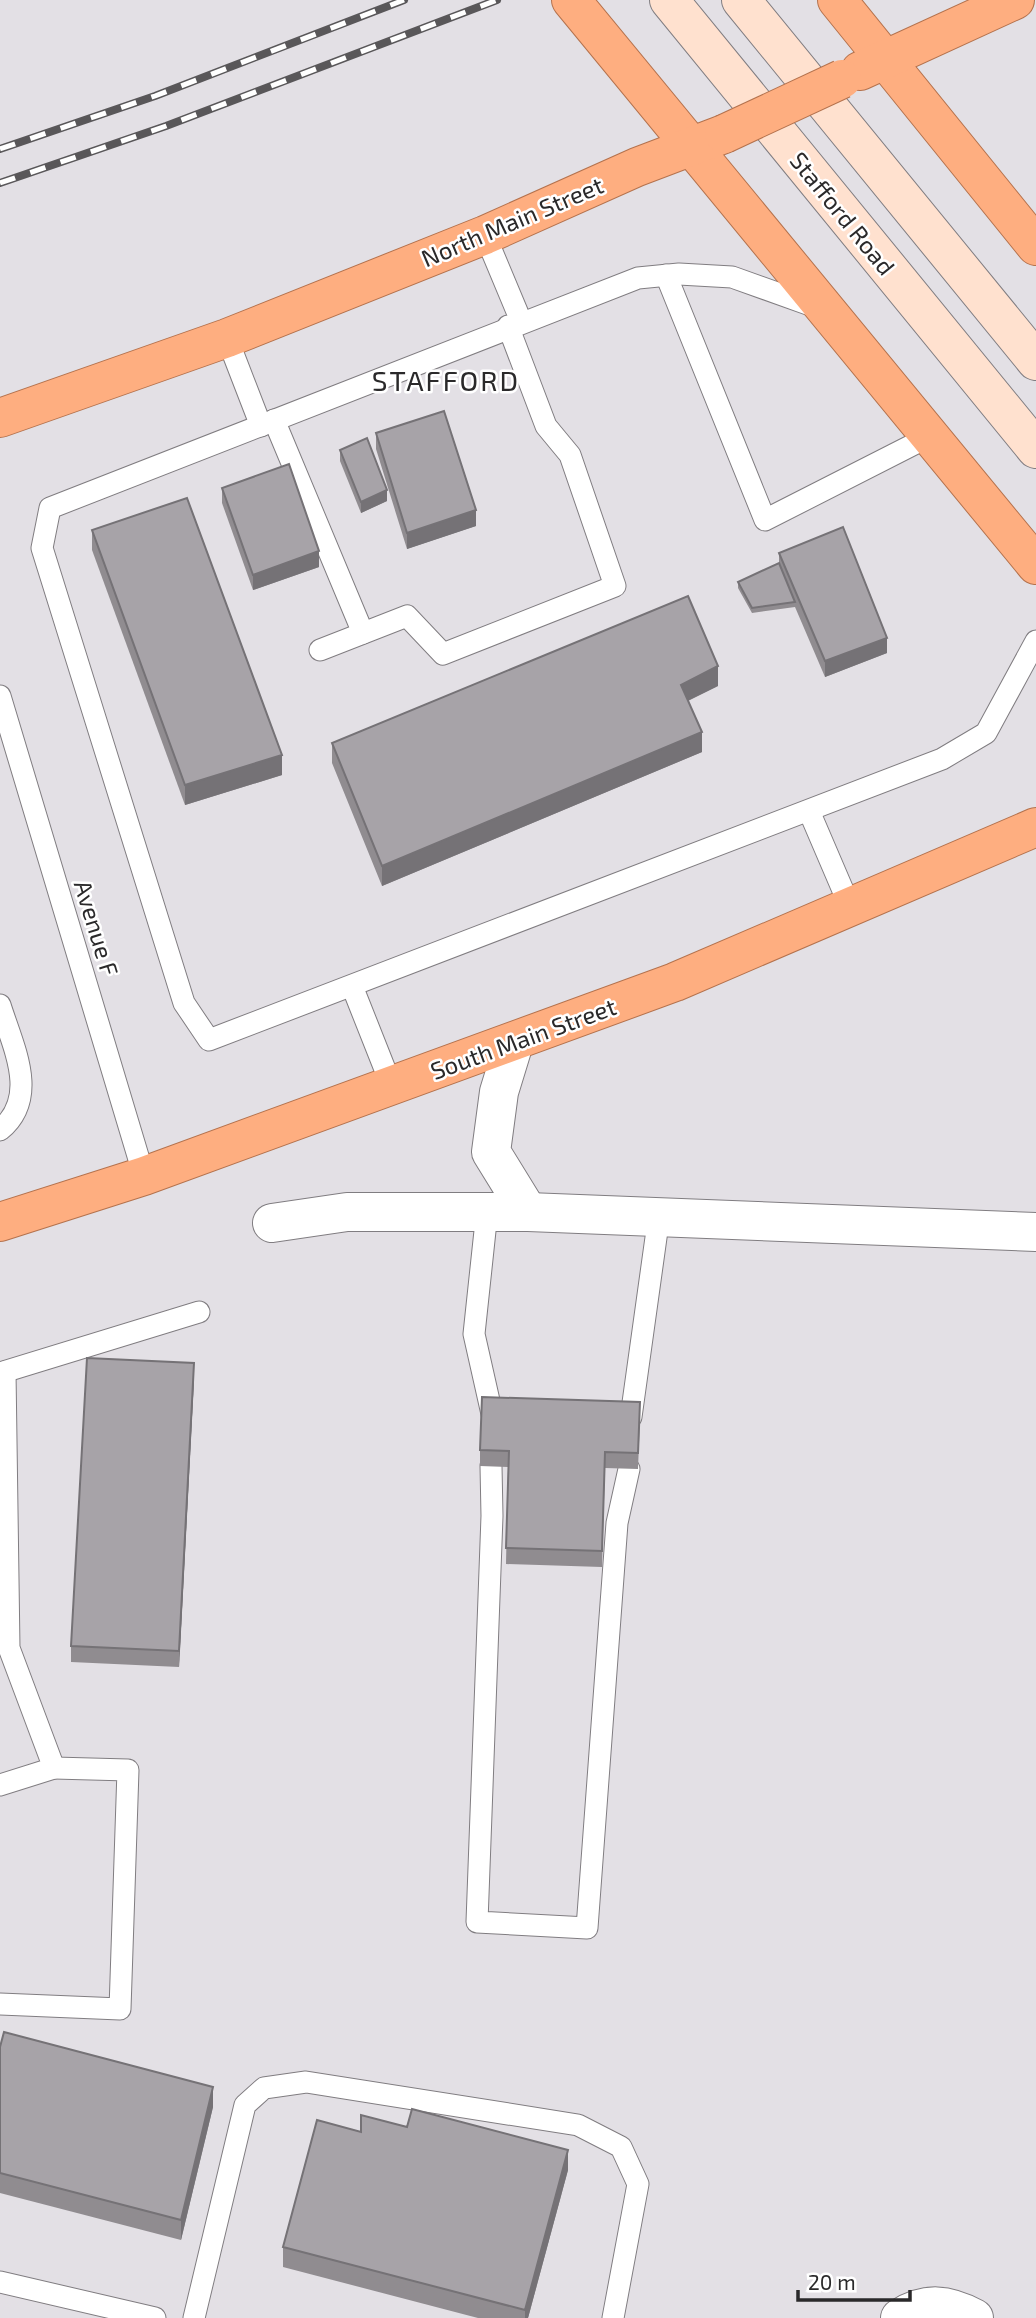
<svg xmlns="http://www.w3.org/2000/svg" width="1036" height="2318" font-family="'Exo 2',sans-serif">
  <rect width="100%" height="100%" fill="#e3e0e5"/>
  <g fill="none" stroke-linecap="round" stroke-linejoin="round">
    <defs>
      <g id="service">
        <path d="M485,235L521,321"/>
        <path d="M666,275L765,520L930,436"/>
        <path d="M816,307L732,277L679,274L638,278L50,508L42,548L184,1003L209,1040L942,759L986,733L1036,641"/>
        <path d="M227,338L261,426"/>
        <path d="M274,420L363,633"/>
        <path d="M320,650L407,616L443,654L615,586L570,455L546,426L508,326"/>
        <path d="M0,696L144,1176"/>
        <path d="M809,811L851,909"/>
        <path d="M352,986L392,1087"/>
        <path d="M0,1005C13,1047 40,1097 0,1130"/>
        <path d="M487,1212L474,1334L492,1414"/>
        <path d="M0,1373L199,1312"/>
        <path d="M631,1417L659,1216"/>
        <path d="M491,1466L492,1516L477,1922L587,1928L617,1523L629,1469"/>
        <path d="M0,1785L54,1768L9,1648L5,1372"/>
        <path d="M0,2004L120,2009L128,1770L54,1768"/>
        <path d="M0,2282L155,2318"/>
        <path d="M194,2318L245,2105L264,2088L306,2082L578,2125L621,2147L638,2184L613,2318"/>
      </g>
      <g id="minor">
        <path d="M514,1043L499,1092L491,1152L528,1212"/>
        <path d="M272,1223L347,1212H528L1036,1232"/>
        <path d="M900,2318C926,2301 948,2304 974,2318"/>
      </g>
      <g id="secondary">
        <path d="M669,0L1036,449"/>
        <path d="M741,0L1036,361"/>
      </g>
      <g id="trunk">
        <path d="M571,0L1036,565"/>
        <path d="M837,0L1036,246"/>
        <path d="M860,71L1015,0"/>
        <path d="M0,418L227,338L485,235L637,167L724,134"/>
        <path d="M0,1222L144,1176L675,982L1036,827"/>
      </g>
    </defs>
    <!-- service casing -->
    <use href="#service" stroke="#807d81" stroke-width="23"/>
    <!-- minor casing -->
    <use href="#minor" stroke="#807d81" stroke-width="40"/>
    <!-- secondary casing -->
    <use href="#secondary" stroke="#807d81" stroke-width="40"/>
    <!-- trunk casing -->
    <use href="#trunk" stroke="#b4724d" stroke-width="40"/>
    <!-- service -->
    <use href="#service" stroke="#fff" stroke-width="21"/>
    <!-- minor -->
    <use href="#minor" stroke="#fff" stroke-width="38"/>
    <!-- secondary -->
    <use href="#secondary" stroke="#ffe1cf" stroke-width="38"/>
    <!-- trunk -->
    <use href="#trunk" stroke="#feae80" stroke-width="38"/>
    <defs>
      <g id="rail">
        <path d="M0,149L155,96L404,0"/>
        <path d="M0,183L166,126L497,0"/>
      </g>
    </defs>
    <!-- rail casing -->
    <use href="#rail" stroke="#595759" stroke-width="8"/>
    <!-- rail -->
    <use href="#rail" stroke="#fff" stroke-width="5" stroke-dasharray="16" stroke-linecap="butt"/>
    <defs>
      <path id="trunk-bridge" d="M724,134L842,79"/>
    </defs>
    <!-- trunk-bridge casing -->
    <use href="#trunk-bridge" stroke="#b4724d" stroke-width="40" stroke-linecap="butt"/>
    <!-- trunk-bridge -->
    <use href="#trunk-bridge" stroke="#feae80" stroke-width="38"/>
  </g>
  <!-- wall -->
  <g fill="#908c90">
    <path d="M376,433L476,526L407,549L376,449Z"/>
    <path d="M340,450L387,501L361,513L340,461Z"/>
    <path d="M222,488L319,567L253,590L222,503Z"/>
    <path d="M92,530L282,775L185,805L92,550Z"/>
    <path d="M779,553L887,653L825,677L795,607L752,613L738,588V582L779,563Z"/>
    <path d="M718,686L688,701L702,752L382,886L332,763V743Z"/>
    <path d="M194,1379L179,1667L71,1662V1646Z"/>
    <path d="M640,1418L638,1469L605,1468L602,1567L506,1564L508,1467L480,1466V1450Z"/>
    <path d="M0,2047L213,2107L181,2240L0,2193Z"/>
    <path d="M361,2132L568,2170L528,2318H478L283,2267V2247Z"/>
  </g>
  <!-- shaded-wall -->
  <g fill="#757276">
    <path d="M387,490V501L361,513V502Z"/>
    <path d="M476,510V526L407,549V533Z"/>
    <path d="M319,551V567L253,590V575Z"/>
    <path d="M887,638V653L825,677V661Z"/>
    <path d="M718,666V686L681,704V685Z"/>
    <path d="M702,732V752L382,886V866Z"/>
    <path d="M282,755V775L185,805V785Z"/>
    <path d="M194,1363V1379L179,1667V1651Z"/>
    <path d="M213,2087V2107L181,2240V2220Z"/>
    <path d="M568,2150V2170L528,2318H525V2310Z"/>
  </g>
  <!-- building -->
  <g fill="#a7a3a8" stroke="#757276" stroke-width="2">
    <path d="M444,411L476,510L407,533L376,433Z"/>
    <path d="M367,438L387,490L361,502L340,450Z"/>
    <path d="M289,464L319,551L253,575L222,488Z"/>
    <path d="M187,498L282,755L185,785L92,530Z"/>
    <path d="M843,527L887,638L825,661L779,553Z"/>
    <path d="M779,563L795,602L752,608L738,582Z"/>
    <path d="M688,596L718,666L681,685L702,732L382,866L332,743Z"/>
    <path d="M87,1358L194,1363L179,1651L71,1646Z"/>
    <path d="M482,1397L640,1402L638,1453L605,1452L602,1551L506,1548L509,1451L480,1450Z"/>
    <path d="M4,2032L213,2087L181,2220L0,2173V2047Z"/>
    <path d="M412,2109L568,2150L525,2310L283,2247L317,2120L361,2132V2115L407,2127Z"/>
  </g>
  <g text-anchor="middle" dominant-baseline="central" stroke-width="5" stroke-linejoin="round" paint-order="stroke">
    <!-- street labels -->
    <g font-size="24" fill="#2a292a" stroke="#fff">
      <text transform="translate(843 213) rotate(51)">Stafford Road</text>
      <text transform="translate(512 221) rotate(-23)">North Main Street</text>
      <text transform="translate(97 928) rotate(73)">Avenue F</text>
      <text transform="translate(523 1038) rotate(-20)">South Main Street</text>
    </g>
    <!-- quarter labels -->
    <g font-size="28" letter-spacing="2" fill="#2a292a" stroke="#fff">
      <text x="446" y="380">STAFFORD</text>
    </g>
  </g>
  <!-- scale -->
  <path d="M798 2290v10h112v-10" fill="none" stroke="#2a292a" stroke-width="3.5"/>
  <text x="808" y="2290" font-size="21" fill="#2a292a" stroke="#ffffff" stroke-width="5" paint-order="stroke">20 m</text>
</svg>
